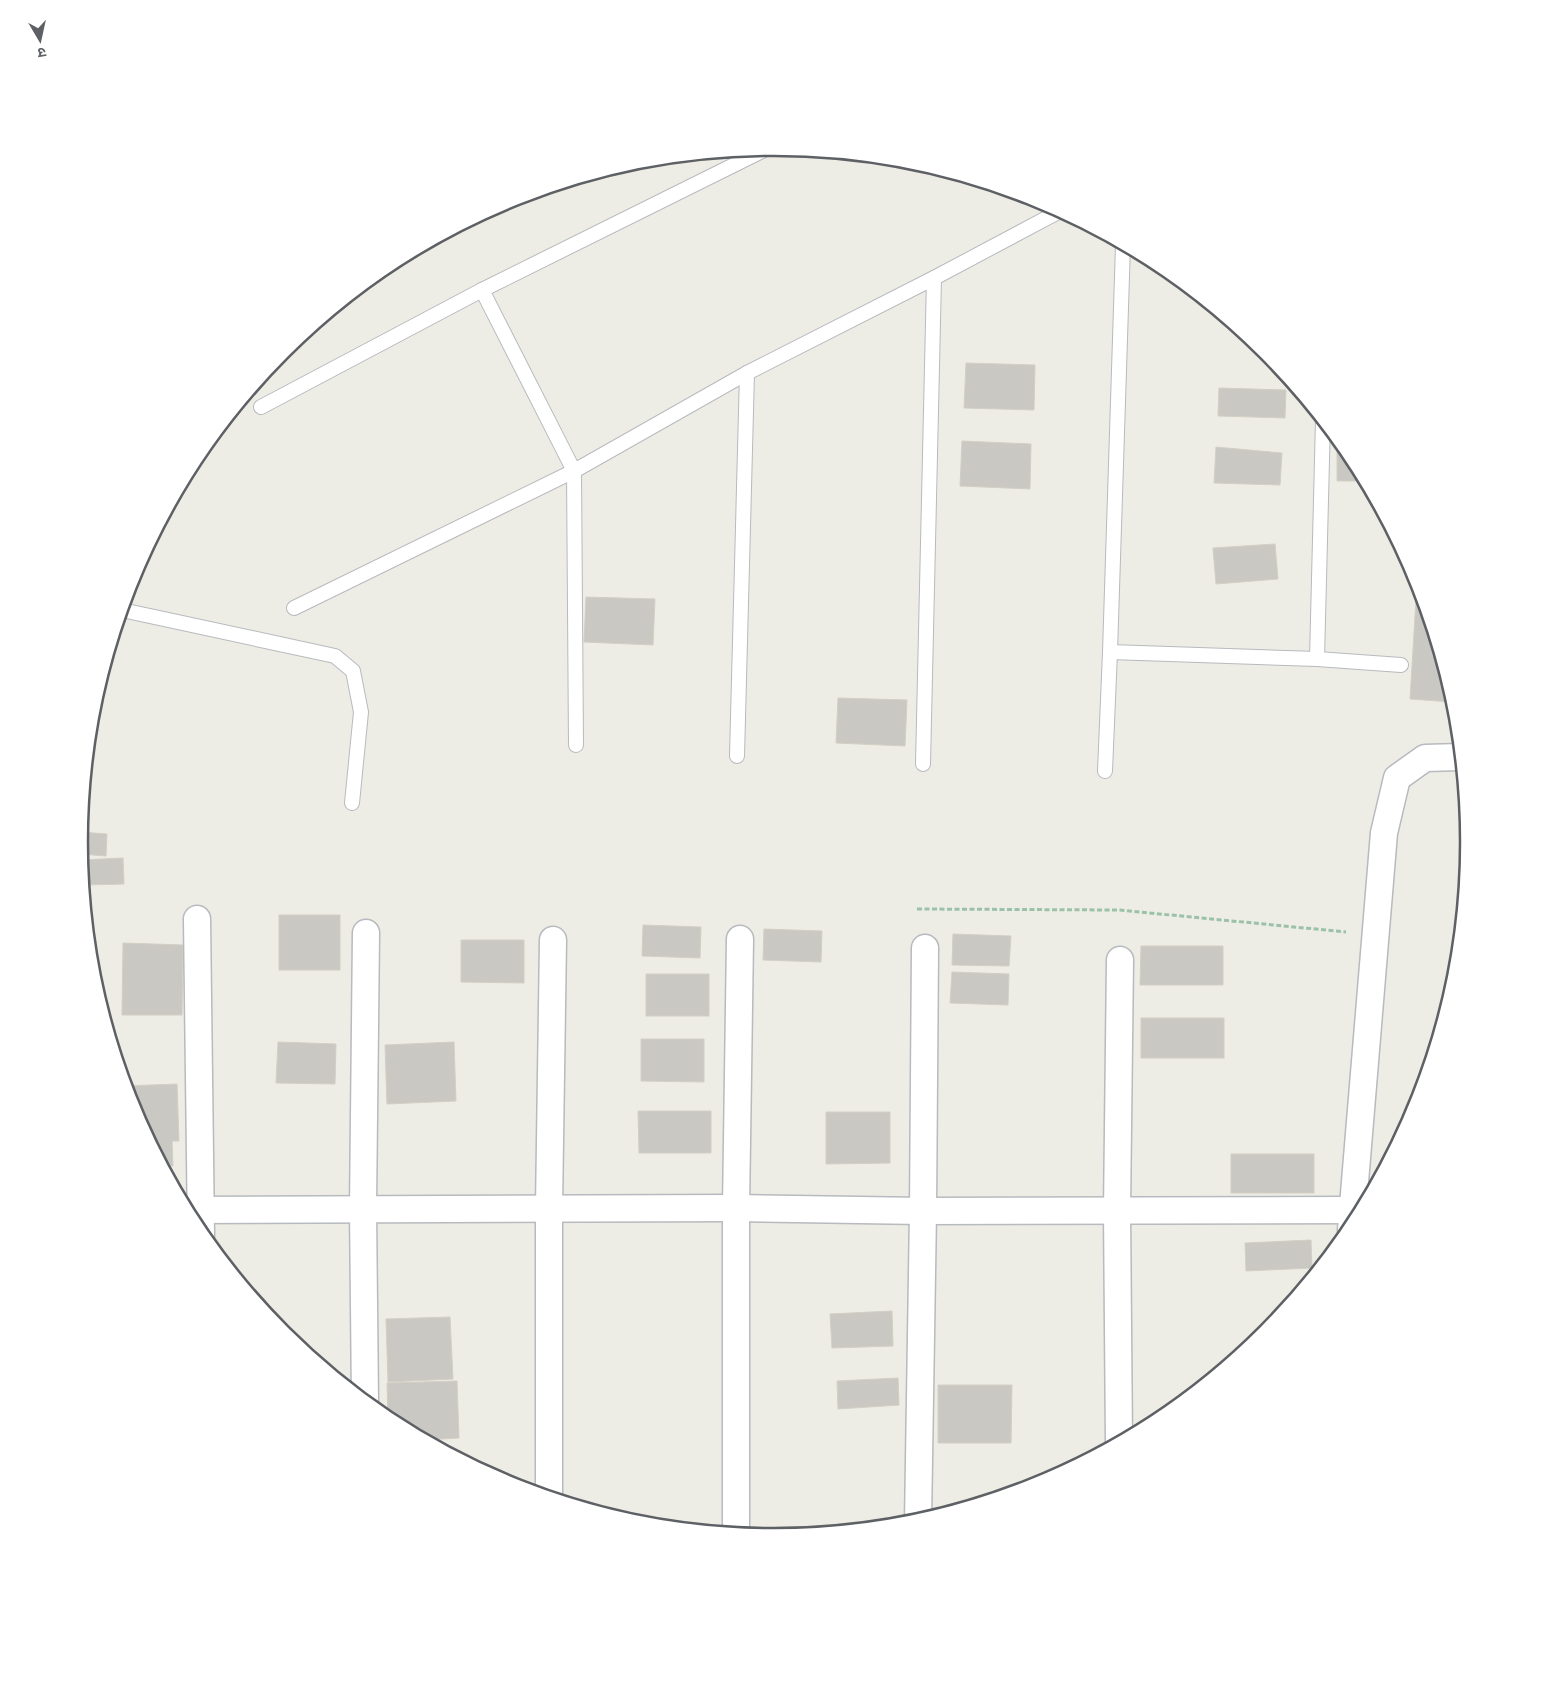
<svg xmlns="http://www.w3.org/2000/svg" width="1548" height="1685" font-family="Karla,'Noto Sans Devanagari',sans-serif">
  <rect width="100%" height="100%" fill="#eeede5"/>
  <!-- building -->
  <g fill="#cac8c2" stroke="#d2cfc4">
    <path d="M966,363L1035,365L1034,410L964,408Z"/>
    <path d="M1219,388L1286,390L1285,418L1218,416Z"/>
    <path d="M962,441L1031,444L1030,489L960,486Z"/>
    <path d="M1337,446H1344L1352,456L1365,481H1337Z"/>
    <path d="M1216,447L1282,453L1280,485L1214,483Z"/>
    <path d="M1275,544L1278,579L1216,584L1213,548Z"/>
    <path d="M1417,582H1418L1452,695V702L1410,699Z"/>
    <path d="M586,597L655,599L653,645L584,642Z"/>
    <path d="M838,698L907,700L905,746L836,743Z"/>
    <path d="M80,832L107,834L106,856L80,854Z"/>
    <path d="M123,858L124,884L83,885L80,860Z"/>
    <rect x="279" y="915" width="61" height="55"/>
    <path d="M643,925L701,927L700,958L642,956Z"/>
    <path d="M764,929L822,931L821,962L763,960Z"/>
    <path d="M953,934L1011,936L1009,966L952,965Z"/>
    <path d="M461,940H524V983L461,982Z"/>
    <path d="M123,943L183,945L182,1015H122Z"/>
    <path d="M1141,946H1223V985H1140Z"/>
    <path d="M952,972L1009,974L1008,1005L950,1003Z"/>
    <rect x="646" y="974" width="63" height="42"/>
    <rect x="1141" y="1018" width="83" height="40"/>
    <path d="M641,1039H704V1082L641,1081Z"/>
    <path d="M278,1042L336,1044L335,1084L276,1083Z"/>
    <path d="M454,1042L456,1101L387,1104L385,1045Z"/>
    <path d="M177,1084L179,1141H172L173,1166H162L132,1108L125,1086Z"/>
    <path d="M638,1111H711V1153H639Z"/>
    <path d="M826,1112H890V1163L826,1164Z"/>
    <rect x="1231" y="1154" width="83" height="39"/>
    <path d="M1311,1240L1312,1268L1246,1271L1245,1243Z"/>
    <path d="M892,1311L893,1346L832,1348L830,1314Z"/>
    <path d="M450,1317L453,1379L388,1382L386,1319Z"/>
    <path d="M898,1378L899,1405L838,1409L837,1381Z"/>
    <path d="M457,1381L459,1438L423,1440L388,1421L387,1383Z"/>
    <path d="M938,1385H1012L1011,1443H938Z"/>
  </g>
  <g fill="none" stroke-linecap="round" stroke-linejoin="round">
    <defs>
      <g id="service">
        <path d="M482,290L574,471L576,745"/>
        <path d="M261,407L482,290L768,148"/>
        <path d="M294,608L574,471L747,373L934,278L1060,211"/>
        <path d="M122,610L335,656L353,671L361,712L352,803"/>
        <path d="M1110,652L1317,659L1401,665"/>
        <path d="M1317,659L1323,420"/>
        <path d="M737,756L747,373"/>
        <path d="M923,764L934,278"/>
        <path d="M1105,771L1110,652L1123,245"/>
      </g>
      <g id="minor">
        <path d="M197,919L201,1235"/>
        <path d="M186,1210L736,1208L923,1211L1352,1210"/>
        <path d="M1351,1230L1384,833L1397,778L1425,758L1461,757"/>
        <path d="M365,1402L363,1208L366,933"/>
        <path d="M1119,1443L1117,1211L1120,960"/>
        <path d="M549,1497V1208L553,940"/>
        <path d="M918,1522L923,1211L925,948"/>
        <path d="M736,1534V1208L740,939"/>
      </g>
    </defs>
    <!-- service casing -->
    <use href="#service" stroke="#b7babe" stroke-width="16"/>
    <!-- minor casing -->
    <use href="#minor" stroke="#b7babe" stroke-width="29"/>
    <!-- path -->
    <path stroke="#9bc2a9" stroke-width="3" stroke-dasharray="5 2.5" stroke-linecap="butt" d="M917,909L1119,910L1346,932"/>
    <!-- service -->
    <use href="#service" stroke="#fff" stroke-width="14"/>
    <!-- minor -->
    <use href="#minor" stroke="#fff" stroke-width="26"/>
  </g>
  <!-- crop -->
  <path d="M0 0H1548V1685H0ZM88 842a686 686 0 1 1 1372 0a686 686 0 1 1-1372 0Z" fill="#fff" fill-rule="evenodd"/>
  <path fill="none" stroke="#5d6064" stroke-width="2.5" d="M88 842a686 686 0 1 1 1372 0a686 686 0 1 1-1372 0Z"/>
  <!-- north arrow -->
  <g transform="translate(40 40) rotate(171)" stroke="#ffffff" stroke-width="4" paint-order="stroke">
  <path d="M0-4L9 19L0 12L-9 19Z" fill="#5d6064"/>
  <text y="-8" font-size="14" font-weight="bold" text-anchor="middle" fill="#5d6064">उ</text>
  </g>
</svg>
